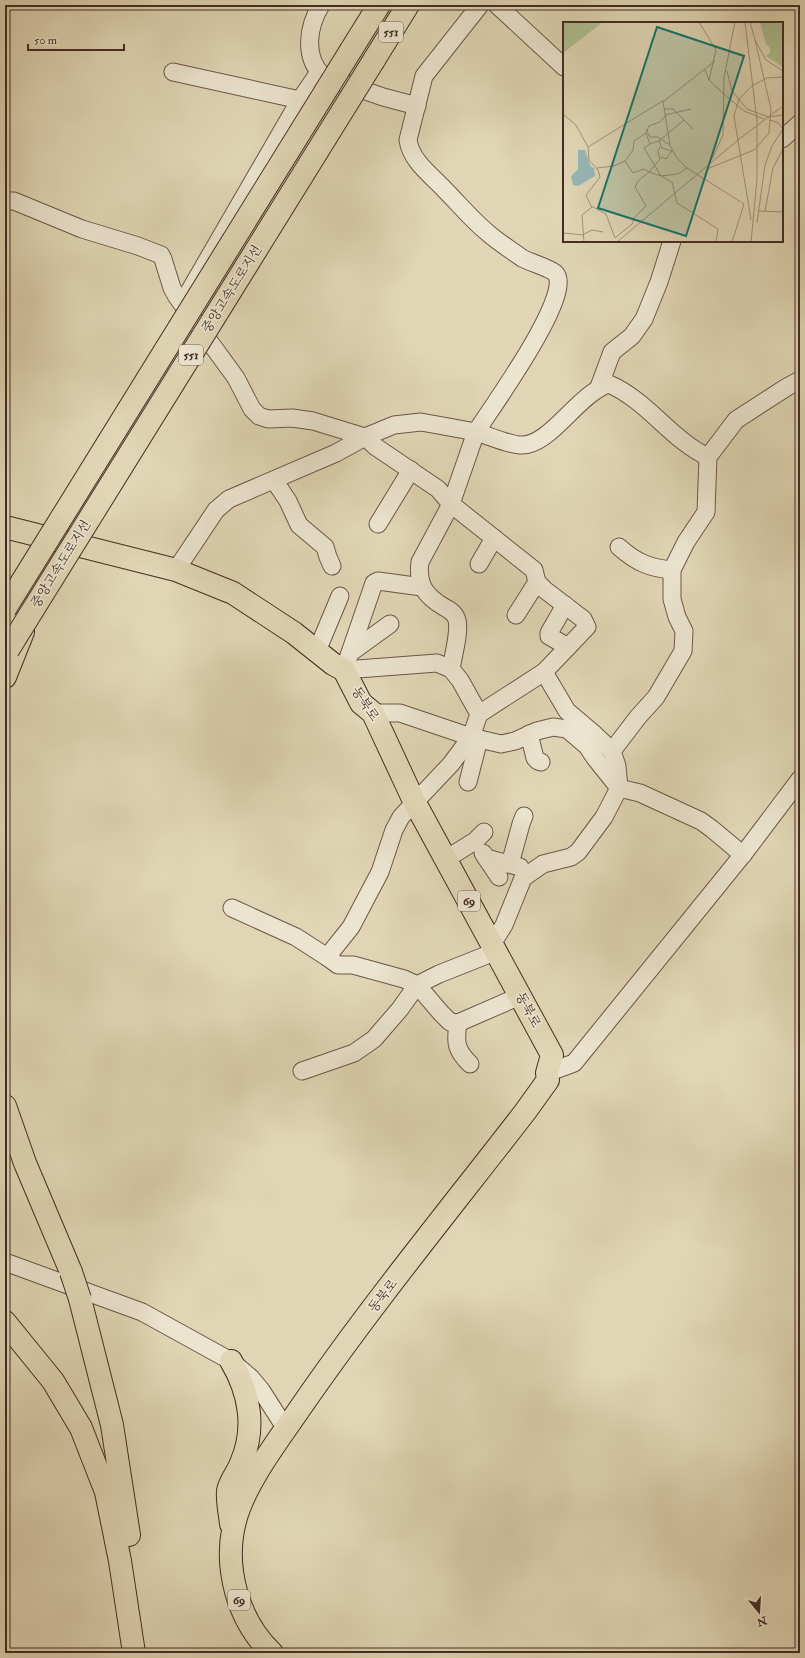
<svg xmlns="http://www.w3.org/2000/svg" width="805" height="1658" font-family="'IM FELL Double Pica','Noto Serif KR',serif">
  <rect width="100%" height="100%" fill="#e0d6b5"/>
  <filter id="stains"><feTurbulence type="fractalNoise" baseFrequency=".005" numOctaves="4"/><feColorMatrix values="0 0 0 0 .2 0 0 0 0 .09 0 0 0 0 .02 0 0 0 .5 -.17"/></filter>
  <radialGradient id="worn" r=".72"><stop offset=".6" stop-color="#630" stop-opacity="0"/><stop offset="1" stop-color="#630" stop-opacity=".3"/></radialGradient>
  <g fill="none" stroke-linecap="round" stroke-linejoin="round">
    <defs>
      <g id="minor">
        <path d="M321,5C308,26 303,57 323,76L383,97L417,106"/>
        <path d="M497,5L564,67"/>
        <path d="M173,72L300,100"/>
        <path d="M782,139L800,123"/>
        <path d="M5,201H14L82,229L138,246L161,255L163,259L172,288L177,297L236,378L252,409L259,416L268,419L292,418L313,421L365,437L376,447L438,489L451,504L534,570L537,582L545,590L583,619L587,627L544,672L567,711L593,733L612,751"/>
        <path d="M186,297L300,100L319,72"/>
        <path d="M599,387L612,352L632,336L644,319L659,282L672,241"/>
        <path d="M274,480L288,501L299,525L325,547L328,557L332,566"/>
        <path d="M378,524L411,470"/>
        <path d="M619,547C636,562 649,568 672,570"/>
        <path d="M479,564L494,538"/>
        <path d="M176,570L216,510L229,499L336,453L365,437L394,425L421,422L476,432C489,411 576,292 555,273C548,267 531,263 522,258C511,250 498,242 488,233C472,220 459,204 445,190C431,175 411,161 408,140L424,76L480,5"/>
        <path d="M422,587L378,581L374,583L344,670L437,663L451,669L460,680L479,714"/>
        <path d="M565,605L549,633V636L568,647"/>
        <path d="M516,615L537,582"/>
        <path d="M317,651L340,596"/>
        <path d="M350,653L390,624"/>
        <path d="M451,669C453,656 460,632 457,620C455,613 450,610 444,607C425,596 417,584 420,562L451,504L476,432C490,436 506,444 520,445C550,447 577,394 609,384C648,401 670,439 708,457"/>
        <path d="M373,713H400L471,737L501,744L515,741L537,731L553,727L567,729L587,746L595,758L619,788L640,793L701,821L712,829L743,855"/>
        <path d="M529,734L535,758L538,761L541,762"/>
        <path d="M468,782L479,739"/>
        <path d="M483,853L499,877"/>
        <path d="M486,858L520,867"/>
        <path d="M446,859L475,841L484,832"/>
        <path d="M510,864L521,824L524,816"/>
        <path d="M232,908L296,937L327,957"/>
        <path d="M492,944L504,925L523,878L543,864L571,857L578,852L604,817L619,788L617,766L612,751L638,717L656,697L683,651L684,631L677,617L672,599V570L686,542L706,512L708,457L736,420L787,387L800,380"/>
        <path d="M520,996L458,1023L450,1022L441,1013L417,985L404,979L353,965H338L327,957L351,927L380,872L394,830L401,817L451,764L471,737L479,714L544,672"/>
        <path d="M458,1023C455,1043 456,1050 470,1064"/>
        <path d="M302,1071L354,1053L374,1039L400,1009L417,985L439,974L497,951"/>
        <path d="M547,1073L574,1063L745,852L800,779"/>
        <path d="M5,1262L142,1312L231,1361L251,1378L261,1390L286,1429"/>
      </g>
      <g id="major">
        <path d="M5,527L176,570L233,593L294,633L333,664L344,670L361,703L373,713L414,801L552,1055L547,1073L548,1080L525,1112C450,1209 373,1303 303,1404C280,1438 245,1482 235,1521C223,1567 238,1621 272,1653"/>
        <path d="M231,1524C230,1514 227,1501 228,1491C229,1482 238,1472 241,1463C256,1429 250,1393 231,1361"/>
      </g>
      <g id="highway">
        <path d="M351,50L379,5"/>
        <path d="M374,60L408,5"/>
        <path d="M5,677L23,632"/>
        <path d="M5,1106L25,1163L71,1272"/>
        <path d="M80,1299L112,1425L129,1535"/>
        <path d="M5,1322L53,1381L81,1428L106,1492L120,1561L134,1653"/>
      </g>
    </defs>
    <!-- minor casing -->
    <use href="#minor" stroke="#6b5648" stroke-width="19"/>
    <!-- major casing -->
    <use href="#major" stroke="#442c23" stroke-width="24"/>
    <!-- highway casing -->
    <use href="#highway" stroke="#442c23" stroke-width="24"/>
    <!-- minor -->
    <use href="#minor" stroke="#ebe4cf" stroke-width="17"/>
    <!-- major -->
    <use href="#major" stroke="#e0d6b5" stroke-width="22"/>
    <!-- highway -->
    <use href="#highway" stroke="#e0d6b5" stroke-width="22"/>
    <defs>
      <g id="highway-bridge">
        <path d="M5,609L351,50"/>
        <path d="M8,650L374,60"/>
        <path d="M71,1272L80,1299"/>
      </g>
    </defs>
    <!-- highway-bridge casing -->
    <use href="#highway-bridge" stroke="#442c23" stroke-width="24" stroke-linecap="butt"/>
    <!-- highway-bridge -->
    <use href="#highway-bridge" stroke="#e0d6b5" stroke-width="22"/>
  </g>
  <g text-anchor="middle" dominant-baseline="central" stroke-width="3.5" stroke-linejoin="round" paint-order="stroke">
    <!-- shield labels -->
    <g fill="#ebe4cf" stroke="#766357" stroke-width="1">
      <rect x="379" y="22" width="24" height="20" rx="3"/>
      <rect x="179" y="345" width="24" height="20" rx="3"/>
      <rect x="458" y="891" width="22" height="20" rx="3"/>
      <rect x="228" y="1590" width="22" height="20" rx="3"/>
    </g>
    <g font-size="12" font-weight="bold" fill="#442c23">
      <text x="391" y="32">551</text>
      <text x="191" y="355">551</text>
      <text x="469" y="901">69</text>
      <text x="239" y="1600">69</text>
    </g>
    <!-- street labels -->
    <g font-size="13" fill="#442c23" stroke="#ebe4cf">
      <text transform="translate(232 289) rotate(-58)">중앙고속도로지선</text>
      <text transform="translate(61 564) rotate(-58)">중앙고속도로지선</text>
      <text transform="translate(365 704) rotate(56)">동북로</text>
      <text transform="translate(528 1010) rotate(62)">동북로</text>
      <text transform="translate(383 1296) rotate(-52)">동북로</text>
    </g>
  </g>
  <!-- overview -->
  <g transform="translate(563 22)">
    <rect width="220" height="220" fill="#e0d6b5"/>
    <path d="M0,0H40L0,31ZM197,0H220V45L203,34L207,31V26L203,22Z" fill="#aebf91"/>
    <path d="M15,128H22L28,145L31,146L32,154L15,164L10,163L8,154L15,147Z" fill="#98b7b8"/>
    <path fill="none" stroke="#a2927b" stroke-width="1" d="M136,0L153,28L146,58M182,0L194,99V157L188,220M187,0L192,18L203,38L220,49M152,39L100,80L107,123L113,135L124,146L181,182L169,220M142,48L146,58L154,66L181,89L201,97M164,49L169,69L184,87L205,95L220,93M0,92L13,103L25,125L101,78M102,93L128,87M121,98L130,107M206,98L214,100L220,107M83,107L87,115H94L107,123M83,111L87,122L81,126L98,154L109,160L114,181L155,207L153,220M96,119L99,126L109,129L103,137L98,135M87,122L96,119L121,98L110,87H101M25,125L26,138L35,148L37,155L23,173L28,184L43,192L52,216L70,201V197L83,184L72,165L75,159L86,150L98,154L115,152L124,146M149,137L160,113L161,55L172,0M62,139L70,151L81,147L86,150L97,137L95,130L97,125M34,146L51,144L62,139L70,128L71,119L83,111L86,104L97,100L102,94M144,147L191,128L206,111L208,87L192,18M195,189L220,190M202,189L210,146L220,127M188,198L171,94L176,77L189,64L204,56L220,55M194,201L202,143L209,124L220,107M0,211L21,213M21,212L29,208L40,210M21,220L19,193L29,185M54,220L175,118L220,84"/>
    <path fill="#0f766e" fill-opacity="0.15" stroke="#0f766e" stroke-width="2" d="M94,5L181,34L123,214L35,186Z"/>
    <rect width="220" height="220" fill="none" stroke="#442c23" stroke-width="2"/>
  </g>
  <!-- margin -->
  <rect width="805" height="1658" fill="none" stroke="#e0d6b5" stroke-width="20"/>
  <rect x="6" y="6" width="793" height="1646" fill="none" stroke="#442c23" stroke-width="2"/>
  <rect x="10" y="10" width="785" height="1638" fill="none" stroke="#442c23"/>
  <!-- north arrow -->
  <g transform="translate(759 1612) rotate(162)" stroke="#ebe4cf" stroke-width="3" paint-order="stroke">
  <path d="M0-3L7 15L0 10L-7 15Z" fill="#442c23"/>
  <text y="-6" font-size="11" font-weight="bold" text-anchor="middle" fill="#442c23">N</text>
  </g>
  <!-- scale -->
  <path d="M28 44v6h96v-6" fill="none" stroke="#442c23" stroke-width="2"/>
  <text x="34" y="44" font-size="12" fill="#442c23" stroke="#ebe4cf" stroke-width="3" paint-order="stroke">50 m</text>
  <rect width="100%" height="100%" filter="url(#stains)"/>
  <rect width="100%" height="100%" fill="url(#worn)"/>
</svg>
